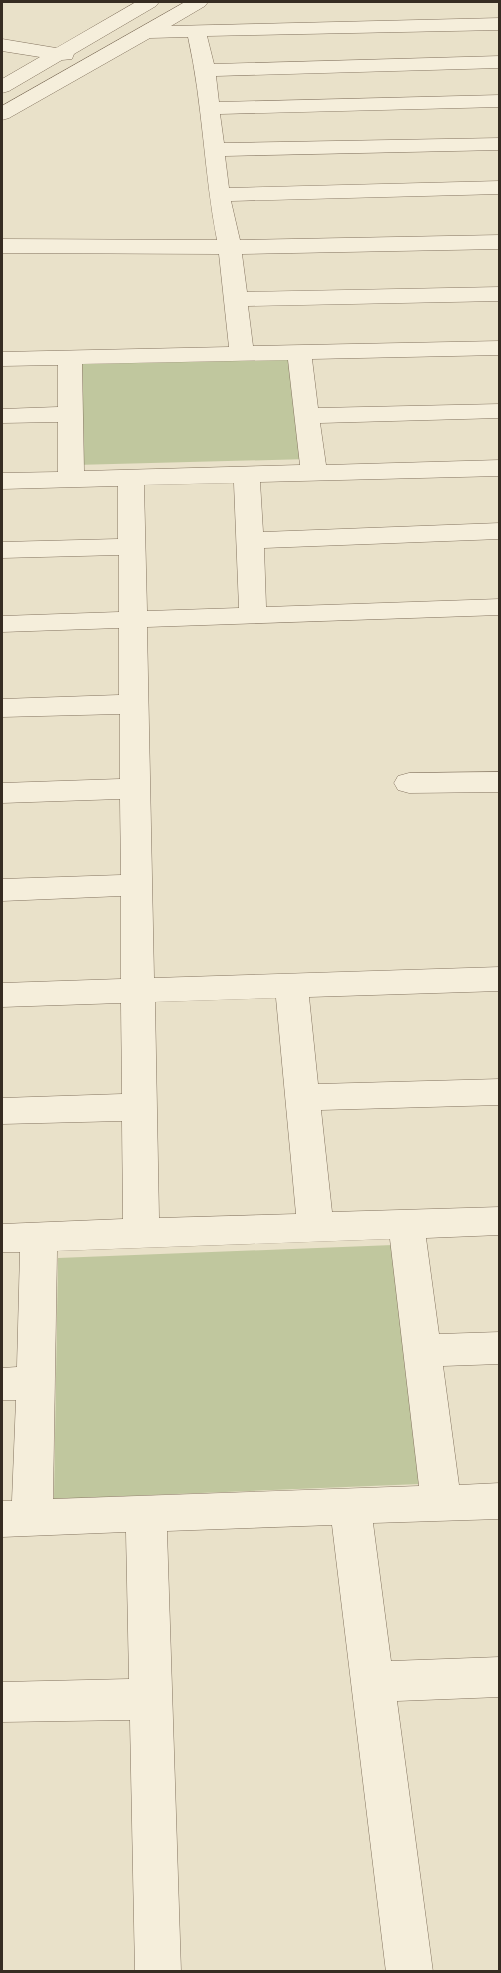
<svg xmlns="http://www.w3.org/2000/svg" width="501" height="1973" font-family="Merriweather,serif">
  <rect width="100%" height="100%" fill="#e9e1c9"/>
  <!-- green -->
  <g fill="#c0c79e">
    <path d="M297,359L309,459L75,465L77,364Z"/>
    <path d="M393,1245L420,1484L54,1499L58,1258Z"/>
  </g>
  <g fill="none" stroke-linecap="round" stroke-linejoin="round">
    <defs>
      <g id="minor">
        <path d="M136,2H159L156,6L74,54L72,59L62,60L9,91L2,93V79L40,57L2,51V39L56,48Z"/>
        <path d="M185,2H208L205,6L171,26L500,18V30L207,36L214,64L500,56V68L216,76L219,102L500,95V107L220,114L224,143L500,138V150L225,156L229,188L500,181V194L231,201L240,240L500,235V249L242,254L247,292L500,287V301L248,306L253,346L500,341V355L312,359L318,408L500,404V418L320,423L326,465L500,460V476L260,482L263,532L500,523V539L264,548L266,607L500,599V615L147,627L154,978L500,967V991L309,997L318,1084L500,1079V1105L321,1110L332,1212L500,1207V1235L426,1238L439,1334L500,1332V1364L443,1366L459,1485L500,1483V1519L373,1523L391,1661L500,1657V1697L397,1701L433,1972H386L332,1525L167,1531L181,1972H135L130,1720L2,1722V1682L129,1679L126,1532L2,1537V1501H12L16,1400H2V1368L17,1367L20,1252H2V1224L123,1219L122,1121L2,1124V1098L122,1094L121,1003L2,1007V983L121,979V896L2,901V879L121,875L120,799L2,803V783L120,779V714L2,717V699L119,695V628L2,632V616L119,612V555L2,558V542L118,539V486L2,489V473L58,472V422L2,423V409L58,407V365L2,366V352L229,347L219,254L2,253V239L217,240C204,173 203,104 188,37L150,38L9,118L2,120V106ZM288,360L300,465L84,471L82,364ZM234,483L239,608L147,611L144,485ZM276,998L296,1214L159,1218L155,1002ZM390,1239L419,1486L53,1499L57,1251Z"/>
        <path d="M500,772V792L409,793L398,790L394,783L398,776L409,773Z"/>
      </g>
    </defs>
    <!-- minor casing -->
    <use href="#minor" stroke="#847460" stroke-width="1"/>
    <!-- minor -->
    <use href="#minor" fill="#f5eedb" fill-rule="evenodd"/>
  </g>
  <!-- border -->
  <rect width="501" height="1973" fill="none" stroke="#362c22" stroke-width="6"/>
</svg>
